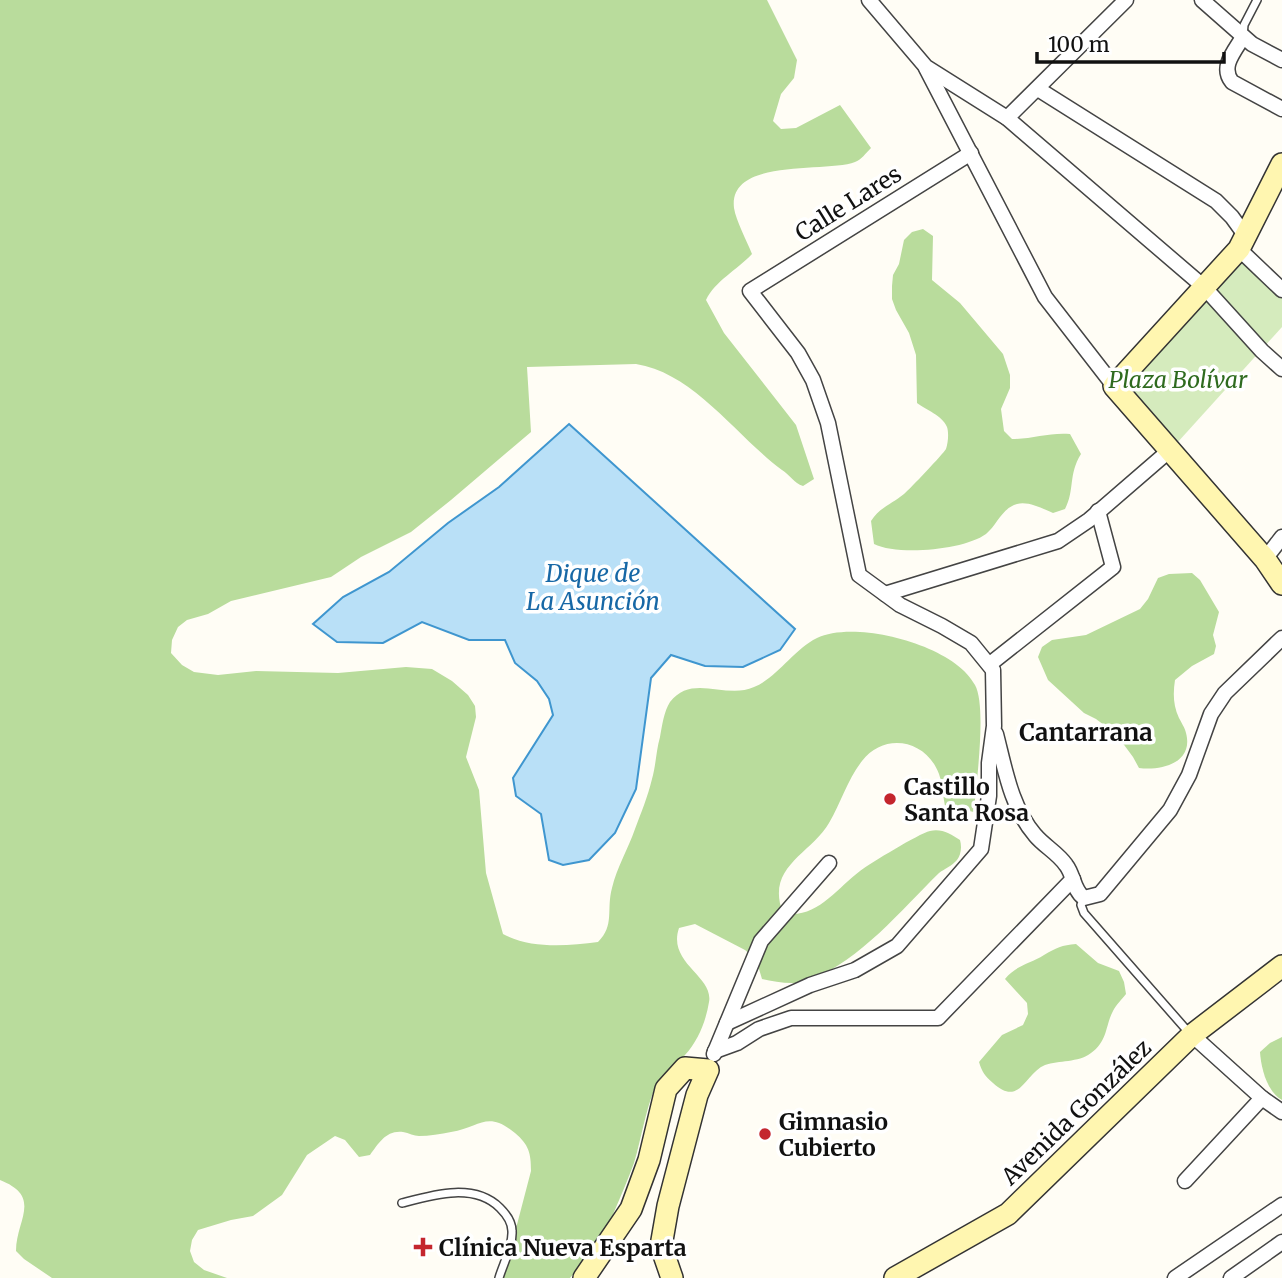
<svg xmlns="http://www.w3.org/2000/svg" width="1282" height="1278" font-family="Merriweather,serif">
  <rect width="100%" height="100%" fill="#fffdf5"/>
  <!-- green -->
  <path fill="#d5ebbd" d="M1239,249L1282,290V327L1177,443L1121,378Z"/>
  <!-- forest -->
  <g fill="#b9dc9c">
    <path d="M0,0H767L797,60L794,78L781,94L773,121L781,129L796,128L840,105L871,148C866,153 861,160 855,162C827,173 728,157 734,208C736,221 747,241 752,254C737,270 715,281 706,300L724,333L796,425L814,479L803,486C794,483 790,475 782,470C736,436 694,373 636,364L527,367L531,432L451,500L411,532L361,557L331,577L231,601L208,614L187,620L178,627L172,640L171,653L182,665L194,672L218,675L256,671L338,673L406,667L432,669L452,681L468,695L475,706L476,717L466,757L479,790L486,873L503,934C531,949 567,946 598,942C615,925 606,910 612,888C617,867 628,849 635,829C641,813 648,796 652,779C656,765 656,751 660,737C662,726 664,711 670,702C692,673 726,700 754,687C778,677 793,650 817,638C855,619 955,645 975,685C987,707 976,784 974,812L945,806C943,795 942,783 939,774C926,739 884,732 862,761C847,780 841,803 829,823C811,854 765,867 783,913C816,920 836,889 860,871C871,863 918,834 930,831C941,828 951,834 960,840C962,847 961,855 957,860C952,866 944,869 939,873C901,910 861,960 810,980C795,986 777,982 762,979L756,959L745,950L695,924L679,928C667,963 714,976 709,1002C706,1021 698,1041 685,1055C674,1068 660,1073 654,1090C645,1113 641,1139 634,1163C628,1179 621,1196 614,1212C610,1222 607,1233 602,1242C593,1256 580,1266 570,1278H503L531,1171C531,1153 529,1145 515,1133C487,1110 481,1127 451,1132C441,1134 429,1136 419,1136C414,1136 409,1133 403,1132C386,1130 379,1143 370,1155L359,1157L345,1140L335,1136L307,1155L282,1195L253,1216L231,1220L198,1230L192,1240L190,1251L194,1262L204,1270L227,1278H52L24,1259L16,1251C16,1220 43,1197 0,1180Z"/>
    <path d="M923,229L933,236L932,280L960,303L1003,354L1010,375V388L1001,409L1004,431L1012,439C1032,439 1051,432 1070,434L1081,454C1068,475 1075,490 1065,509L1053,513C1043,509 1029,501 1017,504C1002,508 997,525 986,534C964,550 898,556 874,544L871,521C880,507 892,504 904,494C910,489 943,454 946,449C948,443 949,433 947,427C942,415 926,410 917,403L916,355L909,333L896,310L892,299V286L893,275L899,264L904,240L912,232Z"/>
    <path d="M1192,573L1200,580L1219,612L1213,635L1216,646L1214,654L1192,666L1175,680C1173,693 1173,705 1179,718C1181,722 1185,728 1186,733C1194,763 1161,771 1139,768L1133,757L1116,734L1096,719L1084,713L1048,680L1038,657L1042,647L1052,640L1086,635L1140,609L1148,599L1158,578L1169,574Z"/>
    <path d="M1076,944L1098,963L1119,971L1124,982L1126,994C1122,999 1116,1005 1113,1011C1105,1026 1108,1041 1091,1053C1078,1063 1059,1060 1045,1065C1025,1073 1020,1108 993,1083C985,1076 982,1072 979,1062L1002,1035L1023,1025L1028,1014L1027,1003L1005,979C1016,965 1030,964 1044,955C1056,948 1062,945 1076,944Z"/>
    <path d="M1282,1037V1100C1267,1092 1261,1068 1260,1052L1270,1043Z"/>
  </g>
  <!-- water -->
  <path fill="#b9e0f7" stroke="#3f96cf" stroke-width="2" d="M569,424L795,629L780,650L743,667L705,666L671,655L651,678L636,789L615,833L589,860L563,865L549,860L541,814L516,796L513,778L553,715L549,699L537,681L515,663L505,640H469L422,622L383,643L337,642L313,624L343,597L389,572L448,523L499,487Z"/>
  <g fill="none" stroke-linecap="round" stroke-linejoin="round">
    <defs>
      <g id="lane">
        <path d="M1243,36L1244,25L1257,0"/>
        <path d="M1084,898L1081,905L1084,913L1191,1035"/>
        <path d="M402,1203C432,1195 474,1182 500,1208C506,1214 512,1222 512,1231C513,1246 503,1264 499,1278"/>
      </g>
      <g id="street">
        <path d="M869,0L926,67L1007,118L1204,287L1262,351L1282,369"/>
        <path d="M1202,0L1252,44L1282,60"/>
        <path d="M1243,37C1234,52 1220,67 1232,82L1282,109"/>
        <path d="M926,68L1045,297L1114,386"/>
        <path d="M1038,89L1216,201L1232,217L1245,235"/>
        <path d="M1007,118L1126,0"/>
        <path d="M1239,249L1282,290"/>
        <path d="M1265,559L1282,537"/>
        <path d="M885,594L1058,541L1089,520L1170,450"/>
        <path d="M990,664L1113,567L1098,511"/>
        <path d="M996,734C1005,769 1011,807 1035,835C1044,846 1058,853 1066,865C1074,875 1073,890 1084,898L1100,894L1170,810L1189,775L1211,714L1225,693L1282,638"/>
        <path d="M727,1023L810,985L855,970L897,946L981,849L989,796V763L994,726L993,670L971,643L942,626L900,605L859,575L828,423L813,380L798,353L750,291L971,153"/>
        <path d="M1192,1035L1262,1098L1282,1112"/>
        <path d="M715,1051L737,1043L759,1029L791,1018H938L1073,879"/>
        <path d="M714,1054L761,941L829,863"/>
        <path d="M1185,1181L1262,1098"/>
        <path d="M1175,1278L1282,1205"/>
        <path d="M1231,1278L1282,1242"/>
      </g>
      <g id="secondary">
        <path d="M1282,164L1239,249L1114,386L1265,559L1282,584"/>
        <path d="M584,1278L631,1209L649,1160L666,1089L685,1068L708,1070L697,1095L668,1206L661,1246L672,1278"/>
        <path d="M895,1278L1008,1214L1192,1035L1282,966"/>
      </g>
    </defs>
    <!-- lane casing -->
    <use href="#lane" stroke="#444" stroke-width="10"/>
    <!-- street casing -->
    <use href="#street" stroke="#444" stroke-width="17"/>
    <!-- secondary casing -->
    <use href="#secondary" stroke="#333" stroke-width="24"/>
    <!-- lane -->
    <use href="#lane" stroke="#fff" stroke-width="7"/>
    <!-- street -->
    <use href="#street" stroke="#fff" stroke-width="14"/>
    <!-- secondary -->
    <use href="#secondary" stroke="#fff6b0" stroke-width="21"/>
  </g>
  <!-- markers -->
  <g fill="#c4262e" stroke="#fff" stroke-width="2.5">
    <circle cx="890" cy="799" r="7"/>
    <circle cx="765" cy="1134" r="7"/>
    <path d="M419.5 1236.5h7v7h7v7h-7v7h-7v-7h-7v-7h7z"/>
  </g>
  <g text-anchor="middle" dominant-baseline="central" stroke-width="7" stroke-linejoin="round" paint-order="stroke">
    <!-- street labels -->
    <g font-size="23" fill="#111" stroke="#fff">
      <text transform="translate(848 203) rotate(-32)">Calle Lares</text>
      <text transform="translate(1076 1112) rotate(-44)">Avenida González</text>
    </g>
    <!-- park labels -->
    <g font-size="23" font-style="italic" fill="#2f6b1f" stroke="#fff">
      <text x="1178" y="379">Plaza Bolívar</text>
    </g>
    <!-- poi labels -->
    <g font-size="23" font-weight="bold" fill="#111" stroke="#fff" text-anchor="start">
      <text x="904" y="786">Castillo<tspan x="904" dy="26">Santa Rosa</tspan></text>
      <text x="779" y="1121">Gimnasio<tspan x="779" dy="26">Cubierto</tspan></text>
      <text x="439" y="1247">Clínica Nueva Esparta</text>
    </g>
    <!-- water labels -->
    <g font-size="24" font-style="italic" fill="#1768a6" stroke="#fff">
      <text x="593" y="573">Dique de<tspan x="593" dy="28">La Asunción</tspan></text>
    </g>
    <!-- neighbourhood labels -->
    <g font-size="24" font-weight="bold" fill="#111" stroke="#fff">
      <text x="1086" y="732">Cantarrana</text>
    </g>
  </g>
  <!-- scale -->
  <path d="M1037 52v10h187v-10" fill="none" stroke="#111111" stroke-width="3.5"/>
  <text x="1048" y="52" font-size="21" fill="#111111" stroke="#ffffff" stroke-width="5" paint-order="stroke">100 m</text>
</svg>
